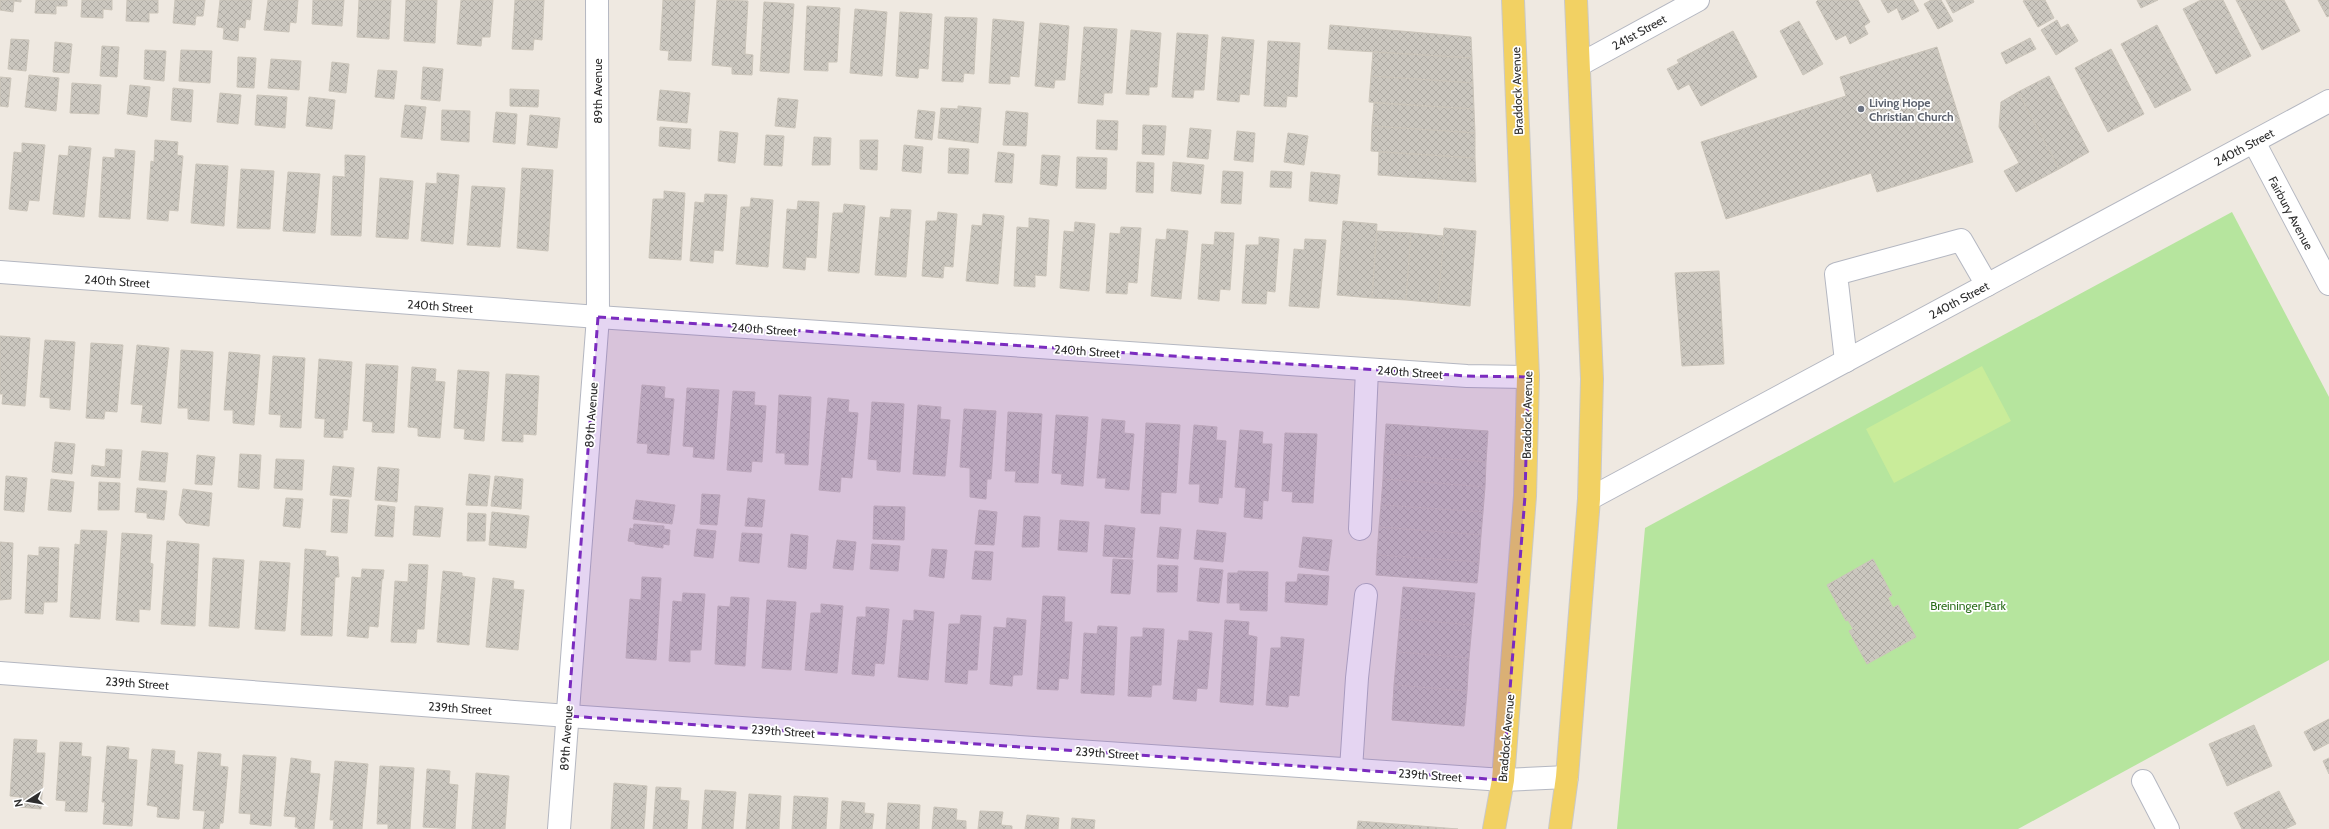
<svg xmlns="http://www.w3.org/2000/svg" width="2329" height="829" font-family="Cabin,sans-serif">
  <defs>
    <pattern id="building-cross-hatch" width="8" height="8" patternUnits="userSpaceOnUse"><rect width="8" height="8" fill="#cbc7bf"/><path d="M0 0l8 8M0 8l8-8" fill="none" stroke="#afaba4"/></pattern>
  </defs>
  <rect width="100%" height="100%" fill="#efe9e1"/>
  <!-- park -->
  <path fill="#b6e59e" d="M2232,212L2329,397V660L2018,829H1617L1645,528Z"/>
  <!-- pitch -->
  <path fill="#c9ec9a" d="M1982,366L2011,421L1894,483L1866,429Z"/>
  <!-- building -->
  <g fill="url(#building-cross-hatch)" stroke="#cbc5ba">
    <path d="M0,0H21V2L14,1L13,12L0,10Z"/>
    <path d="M36,0H67V6H56V14L35,13Z"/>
    <path d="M82,0H112V10L103,9V18L81,17Z"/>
    <path d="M127,0H158V13H149V22L126,21Z"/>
    <path d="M175,0H205L203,16H196L195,25L173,23Z"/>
    <path d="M220,0H252L250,20L246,19L245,28L239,27L238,41L223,39L224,28L217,27Z"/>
    <path d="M268,0H298L296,23L290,22L289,32L264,30Z"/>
    <path d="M313,0H344L342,26L312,24Z"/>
    <path d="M359,0H391L389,39L357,37Z"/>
    <path d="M406,0H437L435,43L404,41Z"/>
    <path d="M461,0H493L490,37H482L481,46L457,44Z"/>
    <path d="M515,0H544L542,40L534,39L533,50L512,49Z"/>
    <path d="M663,0H695L691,61L668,60L669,51L660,50Z"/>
    <path d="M717,0L748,1L745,54L753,55L752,75L732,74V67L712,65Z"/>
    <path d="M1818,0H1858L1870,22L1864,26L1868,34L1850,44L1846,35L1836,40L1816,2Z"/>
    <path d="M1881,0H1913L1919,11L1902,20L1897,8L1888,13Z"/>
    <path d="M1931,0H1941L1953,21L1938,29L1924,4Z"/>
    <path d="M1946,0H1973L1974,2L1953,13Z"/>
    <path d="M2026,0H2045L2054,18L2038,27L2023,1Z"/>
    <path d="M2137,0H2158L2141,8Z"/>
    <path d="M2201,0H2223L2251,56L2216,74L2183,9Z"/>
    <path d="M2236,0H2284L2300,31L2262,50Z"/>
    <path d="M2318,0H2329V16L2327,17Z"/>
    <path d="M764,2L794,4L789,73L760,71Z"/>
    <path d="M807,6L840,8L837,62H828V71L804,70Z"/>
    <path d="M855,9L887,12L882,76L850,73Z"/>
    <path d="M900,12L932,14L928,69L919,68L918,78L896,76Z"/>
    <path d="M945,17L977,18L974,74L964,73L963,82L942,81Z"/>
    <path d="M993,19L1024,22L1019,77L1010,76V84L989,83Z"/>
    <path d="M2057,20L2061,28L2068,24L2078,41L2056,55L2041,30Z"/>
    <path d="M1799,21L1823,64L1803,75L1780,31Z"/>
    <path d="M1040,23L1069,26L1065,80H1055L1054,88L1035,86Z"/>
    <path d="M1330,25L1471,37L1472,58L1328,49Z"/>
    <path d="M2157,25L2191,90L2155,108L2121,44Z"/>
    <path d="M1084,27L1117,29L1112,93H1104L1103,105L1078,103Z"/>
    <path d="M1131,30L1161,33L1157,87H1149V95L1126,94Z"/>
    <path d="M1733,31L1757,77L1701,106L1689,84L1678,90L1667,69L1679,63L1677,60Z"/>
    <path d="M1177,33L1208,35L1204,90H1194L1193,98L1172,97Z"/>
    <path d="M1222,37L1254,40L1249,95L1240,94L1239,102L1217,100Z"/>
    <path d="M2030,38L2036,49L2006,64L2001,53Z"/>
    <path d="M11,39L29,40L26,71L8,69Z"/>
    <path d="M1268,41L1300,43L1297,97L1287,96L1286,107L1264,106Z"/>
    <path d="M55,42L72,44L69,73L53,72Z"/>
    <path d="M102,46L119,47L117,77L100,76Z"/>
    <path d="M1937,47L1973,162L1877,192L1871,173L1726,219L1701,142L1846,96L1840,77Z"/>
    <path d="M2111,49L2144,114L2108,132L2075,68Z"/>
    <path d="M145,50L166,51L164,81L144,79Z"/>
    <path d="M181,50L212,51L210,83L179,81Z"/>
    <path d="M1373,52L1472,58L1473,83L1371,76Z"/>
    <path d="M238,57L256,58L254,88L237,87Z"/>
    <path d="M271,59L301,61L299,90L268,88Z"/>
    <path d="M332,62L349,64L346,93L329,91Z"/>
    <path d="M423,67L443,69L440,101L421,99Z"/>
    <path d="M378,70L397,71L394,99L375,97Z"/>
    <path d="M29,75L59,78L56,111L25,107Z"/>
    <path d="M1371,76L1473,83L1474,109L1369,102Z"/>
    <path d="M2049,76L2089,152L2059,169L2018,92Z"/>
    <path d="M0,77L11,78L8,107L0,106Z"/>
    <path d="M72,83L101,85L99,114L70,113Z"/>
    <path d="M130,85L150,87L147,117L127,114Z"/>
    <path d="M173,88L193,90L191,122L171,120Z"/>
    <path d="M510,89L539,90L538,107L510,106Z"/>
    <path d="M660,90L690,93L687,123L657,120Z"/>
    <path d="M2018,92L2059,169L2016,192L2004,171L2019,163L1999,127L2001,102Z"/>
    <path d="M220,93L241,95L238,124L217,122Z"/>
    <path d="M257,95L287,97L285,128L255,125Z"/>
    <path d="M309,97L335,100L332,129L306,126Z"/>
    <path d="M778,98L798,100L795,128L775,126Z"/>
    <path d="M1374,103L1474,109L1475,133L1372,126Z"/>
    <path d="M405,105L426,107L422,139L401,137Z"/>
    <path d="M958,106L981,108L978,143L938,138L941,108L958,109Z"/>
    <path d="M442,110L470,111L469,142L441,140Z"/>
    <path d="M918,110L935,112L932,140L915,138Z"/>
    <path d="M1006,111L1028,113L1026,146L1003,145Z"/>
    <path d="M496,112L517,114L515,144L493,142Z"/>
    <path d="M530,115L560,118L557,148L527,145Z"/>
    <path d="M1097,120L1118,121L1117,150L1096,149Z"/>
    <path d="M1143,125L1166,126L1164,155L1142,154Z"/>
    <path d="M1372,126L1475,133V158L1371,151Z"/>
    <path d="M660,127L691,129L690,149L659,146Z"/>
    <path d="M1190,128L1211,130L1208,159L1187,157Z"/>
    <path d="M720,131L738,133L735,163L718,161Z"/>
    <path d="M1237,131L1255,133L1253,162L1234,160Z"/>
    <path d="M1288,133L1308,136L1304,165L1284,162Z"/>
    <path d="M766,135L784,136L782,166L764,165Z"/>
    <path d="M814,137L831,138L830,165H812Z"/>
    <path d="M155,140L178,142L177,155L183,156L178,211L169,210L168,221L147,219L151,161L154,162Z"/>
    <path d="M860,140H878L877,170L860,169Z"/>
    <path d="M22,143L45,145L39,201L29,200L27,211L9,209L14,152L22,153Z"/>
    <path d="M904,145L923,147L921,173L902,171Z"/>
    <path d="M69,146L91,148L84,217L53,214L59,155L68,156Z"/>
    <path d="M949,148L969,149L968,174L948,173Z"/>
    <path d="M115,149L135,151L130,219L99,217L103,157L115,158Z"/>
    <path d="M998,152L1014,154L1012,183L995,182Z"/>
    <path d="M1379,152L1475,158L1476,182L1378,175Z"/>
    <path d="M345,155L365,156L361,236L331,235L333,176L345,177Z"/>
    <path d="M1042,155L1060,156L1057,186L1040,184Z"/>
    <path d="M1077,157L1107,158L1106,189L1076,188Z"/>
    <path d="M1137,162L1154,163L1153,193L1136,192Z"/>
    <path d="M1173,162L1204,165L1201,194L1171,191Z"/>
    <path d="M196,164L228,166L224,226L191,223Z"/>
    <path d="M522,168L553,170L548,251L517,248Z"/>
    <path d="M241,169L274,171L270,229L237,228Z"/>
    <path d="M1223,171L1243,172L1241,204L1221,203Z"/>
    <path d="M1271,171L1292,172L1291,188L1270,187Z"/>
    <path d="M288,172L320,174L315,233L283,231Z"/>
    <path d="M1311,172L1340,175L1337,204L1309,201Z"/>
    <path d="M437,173L459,175L453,244L421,241L426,183L437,184Z"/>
    <path d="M380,178L413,181L408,239L376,237Z"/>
    <path d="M472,186L505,188L500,247L467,245Z"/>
    <path d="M664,191L685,193L681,260L649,258L653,199H664Z"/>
    <path d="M705,194L727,195L723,251L714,250L713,263L690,261L695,202L704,203Z"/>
    <path d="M751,198L773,200L768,267L736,264L741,207H750Z"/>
    <path d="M798,201L819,202L816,258L806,257L805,270L783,268L787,209L797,210Z"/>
    <path d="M844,204L865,206L859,273L828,271L833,213H843Z"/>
    <path d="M891,209L911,210L906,277L875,275L880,217L890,218Z"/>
    <path d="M938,212L957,214L953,267L944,266L943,278L922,276L926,221H937Z"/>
    <path d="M983,214L1004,216L998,284L966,281L972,225L982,226Z"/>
    <path d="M1029,218L1049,220L1046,276L1035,275V287L1014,286L1017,227L1029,228Z"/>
    <path d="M1343,221L1377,224L1372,298L1337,295Z"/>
    <path d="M1075,222L1095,224L1089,291L1060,288L1064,231L1074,232Z"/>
    <path d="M1121,227L1141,228L1137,283L1128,282L1127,294L1106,293L1110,233L1120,234Z"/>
    <path d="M1444,228L1476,231L1470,306L1438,303Z"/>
    <path d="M1167,229L1188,231L1181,299L1151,296L1156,239L1166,240Z"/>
    <path d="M1377,231L1411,233L1406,300L1372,298Z"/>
    <path d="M1215,232L1234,233L1230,290L1220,289L1219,301L1198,299L1202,244L1214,245Z"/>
    <path d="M1411,233L1444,236L1438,303L1406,300Z"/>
    <path d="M1259,237L1279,239L1275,292L1267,291L1266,304L1242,303L1246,245H1259Z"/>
    <path d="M1305,239L1326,240L1319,308L1289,306L1294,249L1304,250Z"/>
    <path d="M1719,271L1724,364L1682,366L1675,273Z"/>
    <path d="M0,336L30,338L25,406L2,404L3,394H0Z"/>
    <path d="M45,340L75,342L70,410L50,408V398L40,397Z"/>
    <path d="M91,343L123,345L117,412L105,411L104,419L86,418Z"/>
    <path d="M137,345L169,348L161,424L141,422L143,405L131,404Z"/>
    <path d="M181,350L213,352L209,421L188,419V408H178Z"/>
    <path d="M229,352L260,355L254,425L233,423V410H224Z"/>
    <path d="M273,356L305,358L301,428L280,427L281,415L269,414Z"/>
    <path d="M319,359L352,362L347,430H343V438L324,437L325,419L315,418Z"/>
    <path d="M366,364L398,366L394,433L372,432L373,422L363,421Z"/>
    <path d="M412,367L436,369L435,381L445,382L440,438L418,436V428L408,427Z"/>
    <path d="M458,370L489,372L484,441L464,439L465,429L454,428Z"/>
    <path d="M506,374L539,376L536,435L523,434V442L502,441Z"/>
    <path d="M642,385L665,387L664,398L674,399L669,455L647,453L648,444L637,443Z"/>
    <path d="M687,388L719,390L714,459L693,457L694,447L683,446Z"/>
    <path d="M733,391L755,392L754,405L766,406L762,462L752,461L751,472L727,470Z"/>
    <path d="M779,395L811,397L808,465L785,464V453H776Z"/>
    <path d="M828,398L849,400L848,412L858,413L852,478L841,477L840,492L819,490Z"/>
    <path d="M872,402L904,404L900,472L877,470V460L868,459Z"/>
    <path d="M918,405L941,407L940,419L950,420L945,476L913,474Z"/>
    <path d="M964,409L996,411L991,479H987L986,499L970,497V468L960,467Z"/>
    <path d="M1008,412L1042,414L1038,483L1015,482L1016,471H1005Z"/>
    <path d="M1056,415L1088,417L1083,486L1061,484L1062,474L1052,473Z"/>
    <path d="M1102,419L1125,421L1124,433L1134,434L1129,490L1105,488L1106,478H1097Z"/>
    <path d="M1146,423L1180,425L1176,493L1161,492L1160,514L1141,513Z"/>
    <path d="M1386,424L1488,431L1486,462L1384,454Z"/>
    <path d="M1194,425L1217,427L1216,440L1226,441L1222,498L1219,497L1218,504L1199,502L1200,484H1189Z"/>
    <path d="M1240,430L1263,432L1262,444H1272L1268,501L1263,500L1262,519L1244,517L1246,488L1235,487Z"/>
    <path d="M1285,433L1317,434L1313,503L1292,502L1293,492L1282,491Z"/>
    <path d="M55,442L75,444L72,474L52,472Z"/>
    <path d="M106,449L122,450L120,478L91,476L92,465L105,467Z"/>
    <path d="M142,451L168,453L165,482L139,480Z"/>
    <path d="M240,454L261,455L259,489L238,487Z"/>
    <path d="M1384,454L1486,462L1485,487L1383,479Z"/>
    <path d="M197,455L215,457L212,485L195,484Z"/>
    <path d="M276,459L304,460L302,490L274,488Z"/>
    <path d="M333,466L354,468L351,497L330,495Z"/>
    <path d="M378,467L399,469L397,502L375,500Z"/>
    <path d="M469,474L490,476L487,506L466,505Z"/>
    <path d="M6,476L27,478L24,512L4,510Z"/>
    <path d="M495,476L523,479L521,509L491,506Z"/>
    <path d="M51,479L74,482L71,512L48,510Z"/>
    <path d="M1383,479L1485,487L1483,512L1381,505Z"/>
    <path d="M99,482L120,483L119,510H98Z"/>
    <path d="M137,488L167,491L164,520L147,518V513L135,512Z"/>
    <path d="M183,489L212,493L209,526L186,523L179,515Z"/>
    <path d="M702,494L720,495L717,525L700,524Z"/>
    <path d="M286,498L303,499L300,528L283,526Z"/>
    <path d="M748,498L765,500L762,527L745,526Z"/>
    <path d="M333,499L349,500L347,533L331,532Z"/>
    <path d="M636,500L675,505L672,524L633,519Z"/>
    <path d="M378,505L395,507L393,537L375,536Z"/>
    <path d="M1381,505L1483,512L1481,535L1379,527Z"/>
    <path d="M415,506L443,508L440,537L413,535Z"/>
    <path d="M874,506L905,507L904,540L873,539Z"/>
    <path d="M979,510L997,512L994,545L975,544Z"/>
    <path d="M492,512L529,516L526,548L489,545Z"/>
    <path d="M468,513L486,514L485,541H467Z"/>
    <path d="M1024,516L1040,517L1039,547H1022Z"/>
    <path d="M1060,520L1089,522L1087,552L1058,550Z"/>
    <path d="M634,524L664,526V529L670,530L669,545L663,544V548L635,544V542L628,541L630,528L633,529Z"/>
    <path d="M1105,525L1135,528L1132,558L1103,556Z"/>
    <path d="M1160,527L1181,529L1178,559L1157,557Z"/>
    <path d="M1379,527L1481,535L1479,562L1377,555Z"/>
    <path d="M697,529L716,531L713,558L694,556Z"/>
    <path d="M81,530L107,531L100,619L70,617L75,544L80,545Z"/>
    <path d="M1197,530L1226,533L1223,562L1194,559Z"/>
    <path d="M122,533L152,535L150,563L153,564L150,610L139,609V622L116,620Z"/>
    <path d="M742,533L762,534L759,563L739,561Z"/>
    <path d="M791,534L808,536L806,569L788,567Z"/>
    <path d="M1303,537L1332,540L1328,571L1299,567Z"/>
    <path d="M837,540L856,542L853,570L833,568Z"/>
    <path d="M167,541L199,544L195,626L161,624Z"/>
    <path d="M0,542L13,543L11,599L0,600Z"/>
    <path d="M872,544L900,546L898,571L870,569Z"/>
    <path d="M39,547L59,548L57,602H44L43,614L25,613L28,555L39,556Z"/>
    <path d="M305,549L326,551L325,556L338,557L339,577H335L332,636L301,635Z"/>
    <path d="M932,549L947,550L944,578L929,576Z"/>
    <path d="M975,551L993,552L991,580L972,579Z"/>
    <path d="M1377,555L1479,562L1477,583L1376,575Z"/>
    <path d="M213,558L244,560L239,628L209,626Z"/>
    <path d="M1113,559L1133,560L1130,594L1111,593Z"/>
    <path d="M1873,559L1892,595L1888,598L1893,608L1898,605L1916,637L1867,664L1849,631L1853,629L1848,620L1846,621L1827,585Z"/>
    <path d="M260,561L290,563L285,631L255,629Z"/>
    <path d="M409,564L428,565L424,629H417L416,643L391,642L395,581L408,582Z"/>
    <path d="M1158,565L1178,566L1177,592H1157Z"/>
    <path d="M1200,568L1223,570L1219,603L1197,601Z"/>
    <path d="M362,569L384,570L383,579H382L378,627L369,626L368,638L347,636L352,577L361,578Z"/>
    <path d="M443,571L462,573V576L475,578L469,645L437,642Z"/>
    <path d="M1238,571L1268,572L1267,611L1240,610V603H1227L1228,573H1238Z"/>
    <path d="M1298,574L1329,576L1327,605L1285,602L1286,582H1297Z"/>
    <path d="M642,577L661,578L656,660L626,658L630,599L641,600Z"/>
    <path d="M493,578L514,581L513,589L524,590L518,650L486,647Z"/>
    <path d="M1403,587L1475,593L1472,625L1400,619Z"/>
    <path d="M683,593L705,594L701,650H690V662L669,661L673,601L682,602Z"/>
    <path d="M1043,596L1065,597L1064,622H1072L1068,679L1059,678L1058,690L1037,689Z"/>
    <path d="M731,597L749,598L745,666L715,664L718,606L730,607Z"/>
    <path d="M767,600L796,602L791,670L762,668Z"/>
    <path d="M821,604L843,606L837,673L805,670L811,613H821Z"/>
    <path d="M866,607L889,609L884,664L875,663L874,676L852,674L857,617H866Z"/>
    <path d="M914,610L934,612L928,680L898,677L903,620L914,621Z"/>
    <path d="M961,615L981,616L977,670H968L967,684L945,682L949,624H960Z"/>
    <path d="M1007,618L1026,620L1022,675H1013L1012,686L990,684L994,627L1006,628Z"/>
    <path d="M1400,619L1472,625L1469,658L1397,652Z"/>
    <path d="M1225,620L1249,622L1248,635L1257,637L1253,705L1220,702Z"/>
    <path d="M1098,626L1117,627L1114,695L1081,693L1084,633L1097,634Z"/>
    <path d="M1143,628L1164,629L1161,685H1152L1151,697L1128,696L1131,637H1143Z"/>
    <path d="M1189,631L1212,633L1207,689L1197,688L1196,701L1173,699L1178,640L1189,641Z"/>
    <path d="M1281,637L1304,639L1299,696L1289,695L1288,707L1266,705L1271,648H1281Z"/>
    <path d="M1397,652L1469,658L1467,691L1394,685Z"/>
    <path d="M1394,685L1467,691L1464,726L1392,720Z"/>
    <path d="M2329,719V743L2314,751L2304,732Z"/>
    <path d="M2254,725L2272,766L2227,786L2209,744Z"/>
    <path d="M14,739L37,740L36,753H45L41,809L19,807L20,797L10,796Z"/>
    <path d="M60,742L82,743L81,756L91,757L87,812L65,811L66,801L56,800Z"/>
    <path d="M107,746L129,748L128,759L137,760L132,826L103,824L105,802H102Z"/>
    <path d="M152,749L175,751L174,764L183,765L179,819L157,817L158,807L147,805Z"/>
    <path d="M198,752L221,754L220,766L228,767L223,823H220L219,829H203L205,811L193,810Z"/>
    <path d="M243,755L276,757L271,826L250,824L251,814L239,813Z"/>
    <path d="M291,758L311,761L310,773L320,774L314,829H298V827H295L296,817L284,816Z"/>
    <path d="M2329,758V774L2323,761Z"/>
    <path d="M335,761L368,764L362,829H333L334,820H330Z"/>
    <path d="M380,766L414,768L410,829H388V824H377Z"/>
    <path d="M427,769L450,771L449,784L458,785L455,829L423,827Z"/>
    <path d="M476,773L509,776L505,829H472Z"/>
    <path d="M614,783L647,786L644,829H611Z"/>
    <path d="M656,787L681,788L680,800L689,801L687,829H653Z"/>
    <path d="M705,790L736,792L733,829H702Z"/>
    <path d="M2279,791L2296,824L2285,829H2242L2234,813Z"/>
    <path d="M749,794L781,796L779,829H746Z"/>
    <path d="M794,796L828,798L826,829H792Z"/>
    <path d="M842,801L865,803L864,813L874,814L872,829H840Z"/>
    <path d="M888,803L920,805L919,829H886Z"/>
    <path d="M934,807L957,809L956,820L966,821V829H932Z"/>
    <path d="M980,811L1003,812L1001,825L1012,826V829H978Z"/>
    <path d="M1027,815L1059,818L1058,829H1025Z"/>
    <path d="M1072,818L1095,820L1094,829H1071Z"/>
    <path d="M1358,821L1458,829H1357Z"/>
  </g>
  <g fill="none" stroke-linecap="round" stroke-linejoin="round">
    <defs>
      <g id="minor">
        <path d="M1579,65L1698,0"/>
        <path d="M2254,142L2329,284"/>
        <path d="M0,272L598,317L1467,376L1528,377"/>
        <path d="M1846,361L1836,274L1961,240L1987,285"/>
        <path d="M1589,499L2329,101"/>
        <path d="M1360,529L1367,370"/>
        <path d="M0,673L568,716L1503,780L1567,777"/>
        <path d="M1351,769L1357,678L1366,595"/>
        <path d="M2143,781L2168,829"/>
        <path d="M559,829L598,317L597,0"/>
      </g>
      <g id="major">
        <path d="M1494,829L1503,780L1525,496L1528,377L1513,0"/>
        <path d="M1560,829L1567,777L1589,499L1592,379L1576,0"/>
      </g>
    </defs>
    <!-- minor casing -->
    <use href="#minor" stroke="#b4b7c1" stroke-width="24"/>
    <!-- major casing -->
    <use href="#major" stroke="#c9c9c9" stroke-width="24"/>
    <!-- minor -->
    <use href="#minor" stroke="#fff" stroke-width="22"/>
    <!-- major -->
    <use href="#major" stroke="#f2d163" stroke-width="22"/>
  </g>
  <!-- marked area -->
  <path fill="#7b2cbf" fill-opacity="0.2" stroke="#7b2cbf" stroke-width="3" stroke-dasharray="8 5" stroke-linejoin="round" d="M598,317L1467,376L1528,377L1525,496L1503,780L568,716Z"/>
  <!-- markers -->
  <circle fill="#6b7280" stroke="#fff" stroke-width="1.5" cx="1861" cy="109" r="4"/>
  <g text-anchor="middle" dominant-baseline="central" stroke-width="3.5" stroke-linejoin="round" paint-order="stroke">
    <!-- street labels -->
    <g font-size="12" fill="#2e2e2e" stroke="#fff">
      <text transform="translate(1639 32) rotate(-29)">241st Street</text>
      <text transform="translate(597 91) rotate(-90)">89th Avenue</text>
      <text transform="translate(1517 91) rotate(-92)">Braddock Avenue</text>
      <text transform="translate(2244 147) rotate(-28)">240th Street</text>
      <text transform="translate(2291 213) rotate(62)">Fairbury Avenue</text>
      <text transform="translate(117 281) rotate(4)">240th Street</text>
      <text transform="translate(1959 300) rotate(-28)">240th Street</text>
      <text transform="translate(440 306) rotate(4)">240th Street</text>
      <text transform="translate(764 329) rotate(4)">240th Street</text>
      <text transform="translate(1087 351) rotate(4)">240th Street</text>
      <text transform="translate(1410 372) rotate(4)">240th Street</text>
      <text transform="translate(591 415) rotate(-86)">89th Avenue</text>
      <text transform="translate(1527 415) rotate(-89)">Braddock Avenue</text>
      <text transform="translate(137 683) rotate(4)">239th Street</text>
      <text transform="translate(460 708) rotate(4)">239th Street</text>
      <text transform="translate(783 731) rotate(4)">239th Street</text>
      <text transform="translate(566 738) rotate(-86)">89th Avenue</text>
      <text transform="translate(1506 738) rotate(-85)">Braddock Avenue</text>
      <text transform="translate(1107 753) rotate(4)">239th Street</text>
      <text transform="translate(1430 775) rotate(4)">239th Street</text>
    </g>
    <!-- worship labels -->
    <g font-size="12" font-weight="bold" fill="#5b616d" stroke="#fff" text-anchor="start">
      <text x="1869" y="102">Living Hope<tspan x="1869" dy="14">Christian Church</tspan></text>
    </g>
    <!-- park labels -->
    <g font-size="12" fill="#2c6e1b" stroke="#fff">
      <text x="1968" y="605">Breininger Park</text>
    </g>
  </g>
  <!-- north arrow -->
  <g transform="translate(28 801) rotate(258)" stroke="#ffffff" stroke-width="3" paint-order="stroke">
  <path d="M0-3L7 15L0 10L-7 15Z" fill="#2e2e2e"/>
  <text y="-6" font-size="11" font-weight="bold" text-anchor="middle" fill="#2e2e2e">N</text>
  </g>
</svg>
